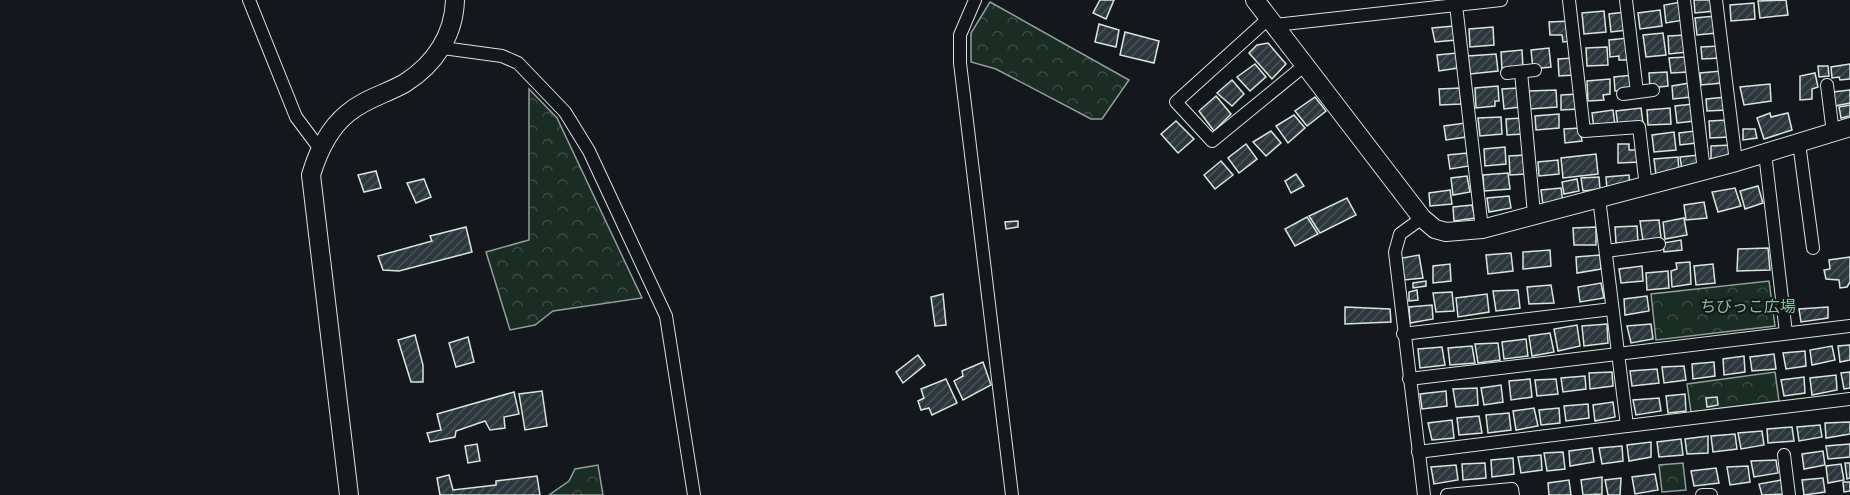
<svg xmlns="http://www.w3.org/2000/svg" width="1850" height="495" font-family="Montserrat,'Noto Sans JP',sans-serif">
  <defs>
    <pattern id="forest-crowns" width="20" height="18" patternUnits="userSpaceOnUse" patternTransform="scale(1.5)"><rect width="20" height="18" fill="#1a2d24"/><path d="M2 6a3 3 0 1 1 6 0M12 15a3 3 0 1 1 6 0" fill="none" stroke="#3b4b43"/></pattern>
    <pattern id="building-hatch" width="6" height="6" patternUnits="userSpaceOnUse" patternTransform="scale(1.5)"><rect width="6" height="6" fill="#2c363c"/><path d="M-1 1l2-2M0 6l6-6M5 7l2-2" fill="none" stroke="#4a5358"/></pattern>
  </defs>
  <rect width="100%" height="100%" fill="#14181c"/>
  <!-- forest -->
  <g fill="url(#forest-crowns)" stroke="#939e99" stroke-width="1.5">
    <path d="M990,2L1129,80L1102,119H1091L996,69L971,62V33Z"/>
    <path d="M529,89L557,118L642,298L553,311L535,325L510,330L486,252L529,240Z"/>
    <path d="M1769,281L1775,326L1656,340L1651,294Z"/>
    <path d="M1775,372L1779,401L1691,412L1687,384Z"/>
    <path d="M1683,463L1686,490L1662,492L1659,465Z"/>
    <path d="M598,465L603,495H549L569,481L575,469Z"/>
  </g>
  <!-- building -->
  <g fill="url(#building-hatch)" stroke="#d8e6dc" stroke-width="1.5">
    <path d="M1100,0H1114L1106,19L1093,13Z"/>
    <path d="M1694,0H1713L1715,11L1695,13Z"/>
    <path d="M1786,0L1788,15L1760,18L1758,1Z"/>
    <path d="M1681,2L1684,20L1666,23L1664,5Z"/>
    <path d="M1754,3L1755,19L1731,21L1730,5Z"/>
    <path d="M1660,10L1662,26L1640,29L1638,13Z"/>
    <path d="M1604,11L1606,32L1584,34L1582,13Z"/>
    <path d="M1625,12L1627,30L1611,32L1609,14Z"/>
    <path d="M1715,16L1717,33L1697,35L1695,18Z"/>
    <path d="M1570,21L1571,41L1563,42L1562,35H1550L1549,22Z"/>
    <path d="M1099,24L1119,30L1116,47L1095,42Z"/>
    <path d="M1454,26L1456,40L1435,42L1432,28Z"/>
    <path d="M1493,27L1494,45L1470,47L1469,29Z"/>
    <path d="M1125,32L1159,41L1154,63L1120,55Z"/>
    <path d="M1663,33L1666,55L1646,57L1643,35Z"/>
    <path d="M1686,35L1687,52L1669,54L1668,36Z"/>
    <path d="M1628,38L1630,60H1619V56L1610,57L1609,40Z"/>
    <path d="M1268,43L1286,64L1272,79L1249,53L1257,45Z"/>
    <path d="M1720,46L1721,58L1702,59L1701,47Z"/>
    <path d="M1607,47L1608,65L1587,66L1586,48Z"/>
    <path d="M1549,48L1551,67L1533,69L1531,50Z"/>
    <path d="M1522,50L1523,68L1502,69L1501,52Z"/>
    <path d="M1457,53L1458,68L1439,71L1437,55Z"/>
    <path d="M1496,54L1498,71L1470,74L1468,56Z"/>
    <path d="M1686,57L1688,72L1671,73L1669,58Z"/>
    <path d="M1574,58L1575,75L1559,76L1558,59Z"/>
    <path d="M1255,64L1266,77L1250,91L1237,77Z"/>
    <path d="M1850,64V79L1840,80L1839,77L1832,78L1831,67Z"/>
    <path d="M1818,66H1828L1829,76L1819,77Z"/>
    <path d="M1721,71L1722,83L1701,85L1700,73Z"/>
    <path d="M1667,72L1668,86L1650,88L1649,73Z"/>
    <path d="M1815,73L1818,87L1812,89V99L1800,100V76Z"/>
    <path d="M1633,75L1634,90L1615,91L1614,77Z"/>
    <path d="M1610,79V94L1603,95L1604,100L1588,101L1587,81Z"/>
    <path d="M1232,80L1244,94L1232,106L1217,93Z"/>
    <path d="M1690,83L1691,97L1673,99L1672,86Z"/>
    <path d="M1770,84L1771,101L1744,105L1740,87Z"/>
    <path d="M1498,86L1499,101H1495V106L1476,108L1475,88Z"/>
    <path d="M1460,88L1461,104L1440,105L1439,89Z"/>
    <path d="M1518,88L1520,107L1504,109L1502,89Z"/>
    <path d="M1556,90L1557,107L1530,109L1529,91Z"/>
    <path d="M1850,90V103L1835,106L1833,92Z"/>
    <path d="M1578,94L1579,109L1561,110V95Z"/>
    <path d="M1216,96L1231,114L1214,131L1199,111Z"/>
    <path d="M1315,97L1326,111L1307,126L1295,111Z"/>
    <path d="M1726,97L1727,110L1707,111L1706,99Z"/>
    <path d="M1693,104L1695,121L1677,123L1675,106Z"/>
    <path d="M1850,105V116L1841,118L1839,107Z"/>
    <path d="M1641,108L1643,124L1618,127L1616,111Z"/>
    <path d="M1670,108L1671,124L1648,125L1647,110Z"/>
    <path d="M1613,110L1615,126L1594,129L1592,113Z"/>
    <path d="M1770,113L1771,117L1788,113L1792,130L1764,139L1757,118Z"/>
    <path d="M1559,114V128L1536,130L1535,116Z"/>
    <path d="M1294,115L1305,128L1288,143L1276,126Z"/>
    <path d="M1501,117L1502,134L1480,136L1478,118Z"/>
    <path d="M1522,118L1523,134L1507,135L1506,119Z"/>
    <path d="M1728,120L1729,137L1710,138L1709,121Z"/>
    <path d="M1176,121L1194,139L1178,153L1161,134Z"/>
    <path d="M1465,123L1466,137L1446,140L1444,126Z"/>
    <path d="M1580,128L1582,141L1565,143L1564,129Z"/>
    <path d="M1743,129H1755L1757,138L1743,140Z"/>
    <path d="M1271,131L1281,143L1266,156L1253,142Z"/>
    <path d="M1695,131L1696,143L1680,145L1679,133Z"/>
    <path d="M1674,132L1676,150L1654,152L1652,135Z"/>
    <path d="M1246,144L1257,159L1239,173L1228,158Z"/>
    <path d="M1618,144H1629V150H1640V162L1618,163Z"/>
    <path d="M1731,145L1732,159L1711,160V146Z"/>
    <path d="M1505,147L1506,164L1485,166L1484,149Z"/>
    <path d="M1467,153L1469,166L1450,169L1448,155Z"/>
    <path d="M1596,154L1598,174L1563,178L1561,158Z"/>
    <path d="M1526,155L1527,174L1510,175L1509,156Z"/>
    <path d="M1699,155L1701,167L1682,170L1680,157Z"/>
    <path d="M1678,157L1679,173L1656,175L1654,159Z"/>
    <path d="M1558,160L1559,174L1539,176L1538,162Z"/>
    <path d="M1221,161L1233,175L1215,189L1204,175Z"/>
    <path d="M376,171L381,188L364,192L358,175Z"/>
    <path d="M1508,173L1510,189L1484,191L1483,175Z"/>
    <path d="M1296,174L1304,186L1291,193L1285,181Z"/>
    <path d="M1629,175L1630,189L1607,190L1606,177Z"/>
    <path d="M1467,176L1470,192L1453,195L1451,178Z"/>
    <path d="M1599,177L1600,189L1583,191L1581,178Z"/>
    <path d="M424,179L431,197L416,203L407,183Z"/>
    <path d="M1577,179L1579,191L1564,194L1562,182Z"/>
    <path d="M1758,186L1763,203L1745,209L1740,191Z"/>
    <path d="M1561,188L1563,203L1543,205L1541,190Z"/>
    <path d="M1735,188L1741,206L1718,212L1712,192Z"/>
    <path d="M1450,190L1452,204L1430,206L1429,193Z"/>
    <path d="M1509,196L1511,208L1489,212L1487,198Z"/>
    <path d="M1347,198L1356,215L1320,233L1309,216Z"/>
    <path d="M1704,202L1707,218L1686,220L1684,205Z"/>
    <path d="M1472,205L1475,218L1454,221L1453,207Z"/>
    <path d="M1307,217L1318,234L1295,246L1285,229Z"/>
    <path d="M1684,218L1687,235L1665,239L1663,222Z"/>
    <path d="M1659,220L1661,238L1643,241L1640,221Z"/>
    <path d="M1018,221V227L1006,229L1005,222Z"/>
    <path d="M1637,226L1638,242L1616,243L1615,227Z"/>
    <path d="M466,227L472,252L399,271L383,270L378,256L432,241L430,236Z"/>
    <path d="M1596,227V245H1574L1573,228Z"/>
    <path d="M1681,240L1682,250L1664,252L1663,243Z"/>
    <path d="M1768,248L1770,270L1737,271L1738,249Z"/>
    <path d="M1550,250L1551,266L1523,269V252Z"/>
    <path d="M1511,253L1513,271L1488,274L1486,255Z"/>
    <path d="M1419,255L1423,278L1404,280L1402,258Z"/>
    <path d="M1600,255L1601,269L1577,273L1576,257Z"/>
    <path d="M1850,257V282L1847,287L1840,288L1839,280L1826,279L1824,270L1830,269L1829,260Z"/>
    <path d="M1690,262L1691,284L1672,287L1671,271L1677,269L1676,263Z"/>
    <path d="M1450,264L1451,281L1433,283V266Z"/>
    <path d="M1713,264L1715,283L1696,285L1694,266Z"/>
    <path d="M1642,266L1643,281L1621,283L1619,269Z"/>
    <path d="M1668,271L1669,288L1647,290L1646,273Z"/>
    <path d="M1426,281V286L1413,288V283Z"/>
    <path d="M1601,283L1604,298L1580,302L1578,287Z"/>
    <path d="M1551,285L1554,303L1529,304L1527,287Z"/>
    <path d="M1417,290L1418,300L1409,301V292Z"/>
    <path d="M1518,290L1520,308L1496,311L1493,291Z"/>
    <path d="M1452,292L1454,311L1436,312L1433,293Z"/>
    <path d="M943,294L946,325L935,326L931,297Z"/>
    <path d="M1487,294L1489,312L1458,317L1456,298Z"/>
    <path d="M1647,296L1649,311L1625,315L1624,299Z"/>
    <path d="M1432,305L1433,319L1410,323L1409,307Z"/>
    <path d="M1345,307L1390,309L1391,322L1345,324Z"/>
    <path d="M1828,307V318L1801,322L1799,309Z"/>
    <path d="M1607,324L1608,343L1584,346L1582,326Z"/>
    <path d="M1651,324L1653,339L1631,343L1627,326Z"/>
    <path d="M1577,325L1580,346L1558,351L1554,329Z"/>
    <path d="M1550,333L1554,352L1532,356L1529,336Z"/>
    <path d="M415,335L423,365V382H411L398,340Z"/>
    <path d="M468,337L474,362L456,367L449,343Z"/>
    <path d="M1526,339L1528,356L1504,359L1502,342Z"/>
    <path d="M1498,343L1500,360L1478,363L1475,344Z"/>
    <path d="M1850,345V360L1840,362L1838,346Z"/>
    <path d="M1472,346L1475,363L1450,365L1448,348Z"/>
    <path d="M1832,346L1835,360L1812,365L1810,350Z"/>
    <path d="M1442,347L1445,365L1420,368L1418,349Z"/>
    <path d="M1805,351L1806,366L1786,369L1783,353Z"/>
    <path d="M1774,354L1776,369L1752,371L1750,357Z"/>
    <path d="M918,355L925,365L903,383L896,372Z"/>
    <path d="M1744,356L1745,372L1724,375L1723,359Z"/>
    <path d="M983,362L991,385L963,400L954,381L963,376L962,371Z"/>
    <path d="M1714,362L1715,376L1693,379L1692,364Z"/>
    <path d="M1684,366L1686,380L1664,383L1662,367Z"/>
    <path d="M1657,369L1659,383L1632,386L1630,371Z"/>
    <path d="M1612,372L1613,386L1590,389L1589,373Z"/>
    <path d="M1850,372V388L1844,389L1841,373Z"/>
    <path d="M1836,375L1837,390L1812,395L1810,378Z"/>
    <path d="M1585,376L1586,389L1563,392L1561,378Z"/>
    <path d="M1804,377L1805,393L1784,396L1781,380Z"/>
    <path d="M946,379L957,403L932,415L929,408L921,410L918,401L924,398L921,389Z"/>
    <path d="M1530,379L1532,397L1511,400L1509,381Z"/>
    <path d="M1556,379L1558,394L1537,396L1535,380Z"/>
    <path d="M1501,385L1503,402L1484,405L1481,388Z"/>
    <path d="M1477,388L1478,405L1456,407L1453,389Z"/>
    <path d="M542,391L547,426L525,430L519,394Z"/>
    <path d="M1446,391L1447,406L1422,409L1420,394Z"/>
    <path d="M514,392L519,414L504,417L505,428L490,430L485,421L456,431L455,437L430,442L427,433L441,430L437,414Z"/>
    <path d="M1685,394L1686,411L1668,413L1666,396Z"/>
    <path d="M1717,397L1718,405L1707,407L1706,398Z"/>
    <path d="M1659,398L1661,411L1636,415L1633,400Z"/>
    <path d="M1613,402L1615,417L1595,421L1593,405Z"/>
    <path d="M1588,404L1589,418L1566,421L1564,406Z"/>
    <path d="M1534,408L1538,426L1516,430L1513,411Z"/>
    <path d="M1559,408L1560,423L1541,425L1539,410Z"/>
    <path d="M1509,413L1511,430L1488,433L1486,415Z"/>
    <path d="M1479,416L1482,433L1459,435L1457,418Z"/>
    <path d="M1452,420L1454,438L1432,440L1428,423Z"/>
    <path d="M1850,422V434L1826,438L1825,423Z"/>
    <path d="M1820,425L1822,437L1799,441L1797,427Z"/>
    <path d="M1792,427L1794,441L1768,443L1767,429Z"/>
    <path d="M1762,431L1764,445L1741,449L1738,433Z"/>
    <path d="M1735,434L1737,449L1713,452L1711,436Z"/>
    <path d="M1708,436V453L1687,454L1685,439Z"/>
    <path d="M1681,439L1683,455L1659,457L1657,442Z"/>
    <path d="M1651,442V457L1629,461L1627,445Z"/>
    <path d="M477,444L480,461L468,463L465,446Z"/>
    <path d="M1850,444V457L1828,459L1826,446Z"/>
    <path d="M1622,446L1623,461L1602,464L1599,448Z"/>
    <path d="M1592,448L1594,462L1570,466L1569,451Z"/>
    <path d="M1823,451L1825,465L1804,469L1802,454Z"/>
    <path d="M1563,452L1565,469L1547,471L1544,453Z"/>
    <path d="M1541,455L1542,470L1521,473L1518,457Z"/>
    <path d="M1513,458L1514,474L1492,477L1491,460Z"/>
    <path d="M1776,460L1778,473L1754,477L1751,461Z"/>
    <path d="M1485,463L1486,478L1463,480L1462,464Z"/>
    <path d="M1845,463H1850V478L1847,479Z"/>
    <path d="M1841,464L1844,480L1828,483L1826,466Z"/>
    <path d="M1456,465L1458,480L1434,484L1431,467Z"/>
    <path d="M1748,466L1750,482L1730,485L1727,467Z"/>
    <path d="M1716,468L1719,483L1694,486L1691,471Z"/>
    <path d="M1655,474L1658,490L1635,494L1632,477Z"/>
    <path d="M449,475L453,490L496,485V481L537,476L540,495H440L437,478Z"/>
    <path d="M1602,477V494L1583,495L1581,480Z"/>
    <path d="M1621,478L1620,495H1608L1605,480Z"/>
    <path d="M1823,478L1825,492L1804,495L1802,480Z"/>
    <path d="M1569,480L1571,495H1549L1548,483Z"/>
    <path d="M1781,480L1783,494L1762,495L1759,484Z"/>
    <path d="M1843,482H1850V491L1844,492Z"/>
  </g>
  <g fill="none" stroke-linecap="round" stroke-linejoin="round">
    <defs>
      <g id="street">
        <path d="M249,0L296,117L320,149"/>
        <path d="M975,0L960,35V63L1012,495"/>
        <path d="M1569,0L1584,131L1639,127L1646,187"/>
        <path d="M1626,0L1637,92"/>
        <path d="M1684,0L1704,171"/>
        <path d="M1716,0L1736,162"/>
        <path d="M1456,5L1482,229"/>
        <path d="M1269,18L1176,102L1212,141L1305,65"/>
        <path d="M1275,25L1501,0"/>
        <path d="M443,48L502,56L518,63L565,112L589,151L666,316L694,495"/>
        <path d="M1521,72L1534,214"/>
        <path d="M1507,73L1535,70"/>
        <path d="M1827,85L1833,133"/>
        <path d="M1623,94L1653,90"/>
        <path d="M1799,143L1813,248"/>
        <path d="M1765,153L1786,333"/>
        <path d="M1599,198L1627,426L1850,399"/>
        <path d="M1422,218L1400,234L1395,252L1424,495"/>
        <path d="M1606,251L1659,244"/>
        <path d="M1403,334L1612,309"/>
        <path d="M1409,379L1850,326"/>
        <path d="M1418,452L1627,426"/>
        <path d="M1784,455L1789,495"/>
        <path d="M1447,495L1512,489L1513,495"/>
        <path d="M1702,495H1711"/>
      </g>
      <g id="secondary">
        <path d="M1255,0L1422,218L1435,229L1446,232L1482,229L1736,162L1850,127"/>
        <path d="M349,495L311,175C318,152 328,129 348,113C366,98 386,94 405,83C435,64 454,35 455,0"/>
      </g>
    </defs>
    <!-- street casing -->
    <use href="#street" stroke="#d8e6dc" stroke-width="14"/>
    <!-- secondary casing -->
    <use href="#secondary" stroke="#d8e6dc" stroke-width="20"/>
    <!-- street -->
    <use href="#street" stroke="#14181c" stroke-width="12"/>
    <!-- secondary -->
    <use href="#secondary" stroke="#14181c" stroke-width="18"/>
  </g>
  <g text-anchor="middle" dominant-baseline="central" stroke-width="4.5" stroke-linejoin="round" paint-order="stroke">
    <!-- park labels -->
    <g font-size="16" fill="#8ac095" stroke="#14181c">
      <text x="1748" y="306">ちびっこ広場</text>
    </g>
  </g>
</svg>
